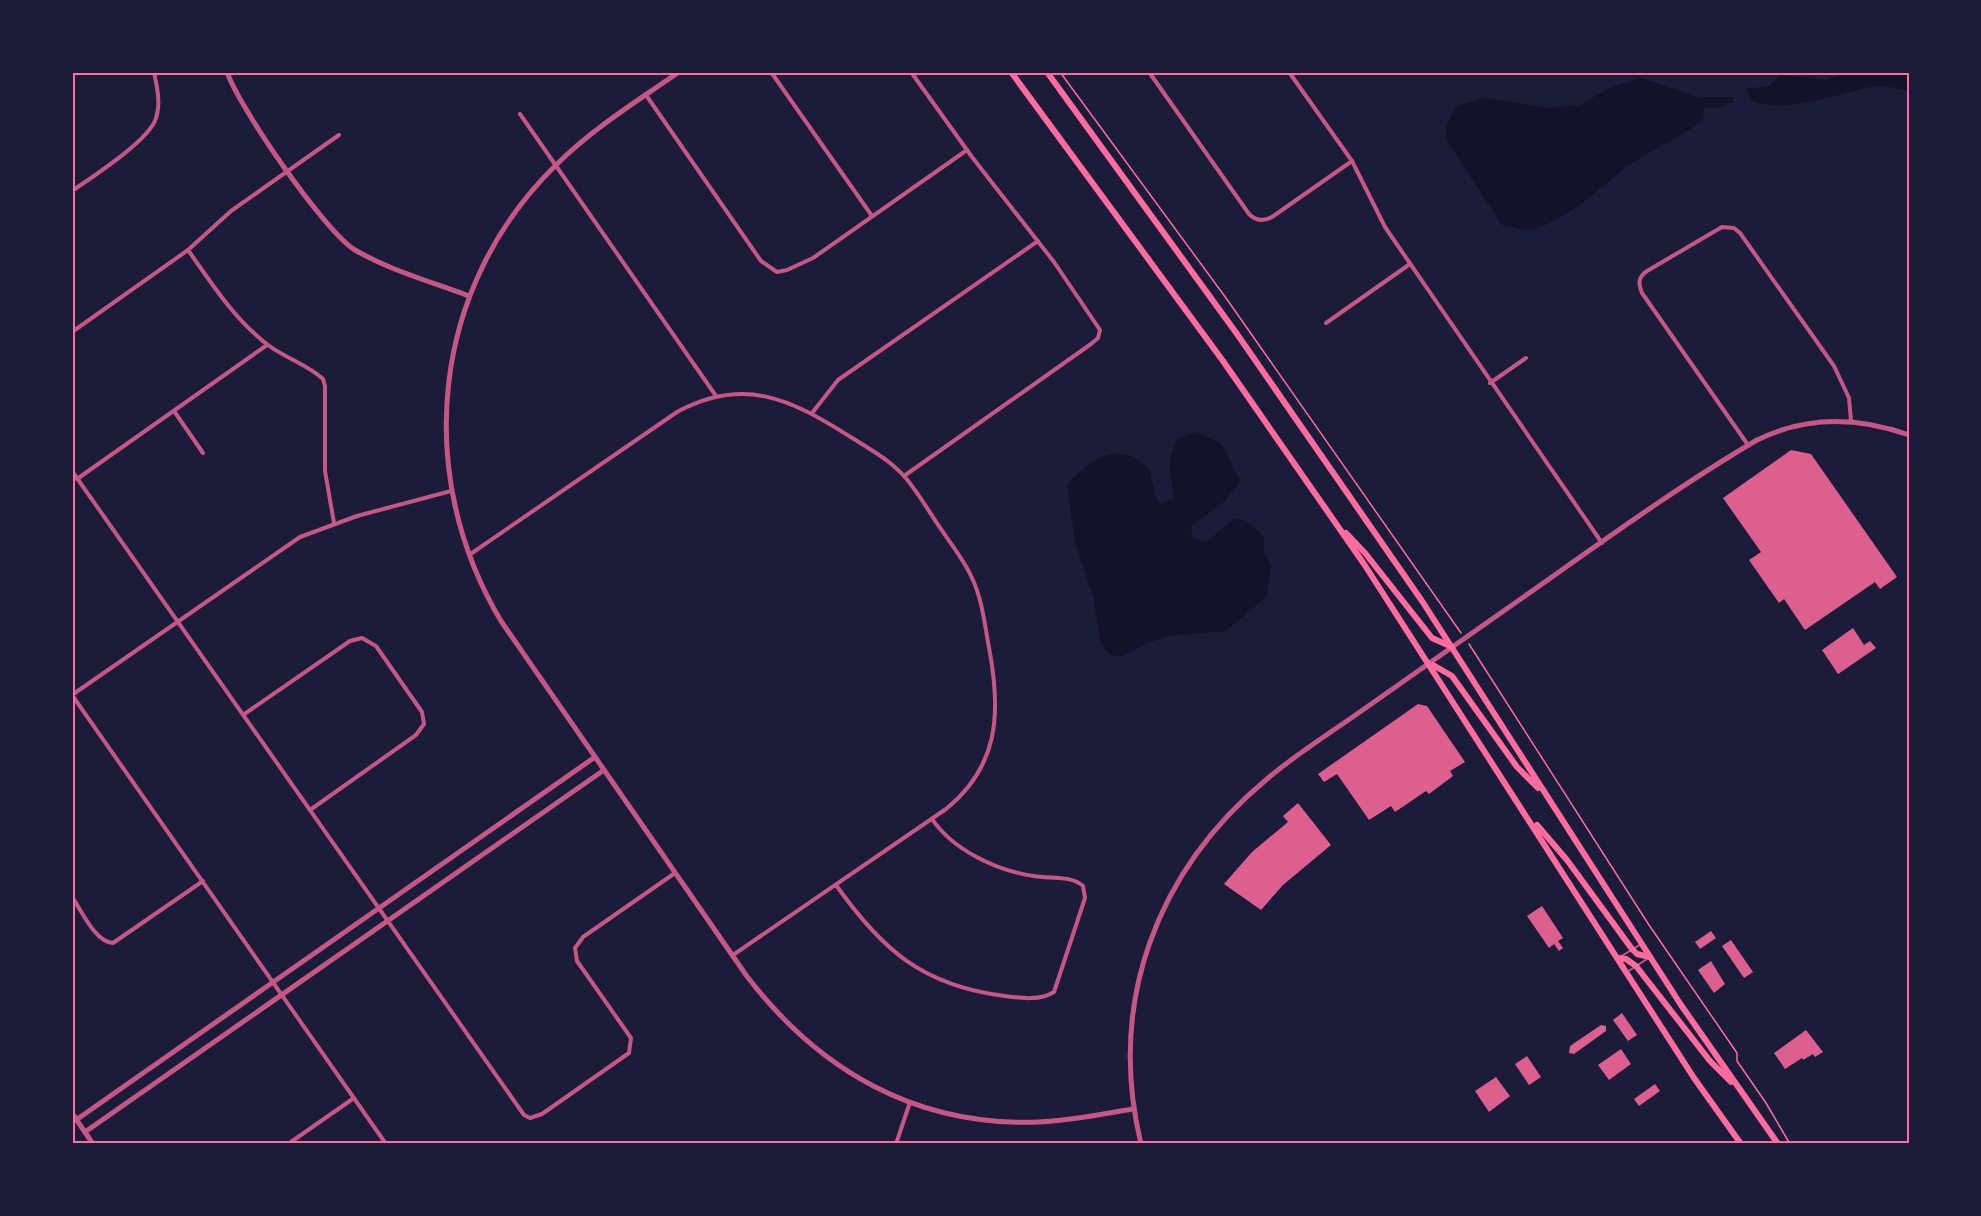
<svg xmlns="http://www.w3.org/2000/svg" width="1981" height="1216" font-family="'Exo 2',sans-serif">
  <rect width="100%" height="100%" fill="#1b1b3a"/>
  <!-- water -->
  <g fill="#12122b">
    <path d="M1853,72H1909V89C1898,91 1887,84 1876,86C1836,93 1793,114 1752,101L1746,89L1769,86L1781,75L1825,80Z"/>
    <path d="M1642,78L1698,97H1734V101L1721,107L1704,108L1703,119C1680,139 1650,150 1625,168C1597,190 1569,219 1534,229C1525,232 1511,227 1502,225L1446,139L1447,124L1457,106L1486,98L1550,108L1580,105L1611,87Z"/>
    <path d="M1196,432L1221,443L1240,482L1225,501L1192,526L1191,534L1196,539L1206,542L1234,519C1249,519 1255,526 1264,538V552L1271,565L1267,596L1226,631L1170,636L1147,643L1123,656L1110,655L1101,644L1093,597L1075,541L1067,485C1091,458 1120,438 1150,470L1155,496L1160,504L1174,499C1171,471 1165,468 1177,439Z"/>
  </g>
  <!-- building -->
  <g fill="#dd5f8e">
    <path d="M1791,450L1811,454L1897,577L1880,589L1875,582L1805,630L1784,599L1779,603L1749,560L1761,552L1723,498Z"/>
    <path d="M1853,628L1864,645L1870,641L1876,648L1838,674L1822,650Z"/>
    <path d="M1418,704L1427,706L1465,762L1450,771L1453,776L1429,794L1426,791L1395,812L1391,806L1369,820L1337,774L1324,782L1318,774Z"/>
    <path d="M1298,803L1331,845L1283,885L1261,910L1224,884L1252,852L1288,822L1283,816Z"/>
    <path d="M1542,906L1563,938L1558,941L1563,948L1559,951L1554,944L1549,948L1527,916Z"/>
    <path d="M1711,931L1716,938L1700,949L1695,942Z"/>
    <path d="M1731,940L1753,972L1744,978L1722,946Z"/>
    <path d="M1711,961L1725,984L1714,993L1698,970Z"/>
    <path d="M1622,1013L1637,1035L1628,1041L1613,1020Z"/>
    <path d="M1601,1025L1606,1026V1031L1574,1054L1569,1053L1570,1046Z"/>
    <path d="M1806,1030L1823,1052L1815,1057L1813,1054L1803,1060L1802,1058L1785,1069L1774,1053Z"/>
    <path d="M1621,1049L1631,1064L1609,1080L1598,1065Z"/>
    <path d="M1527,1056L1541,1077L1529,1085L1515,1064Z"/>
    <path d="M1496,1077L1510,1096L1489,1112L1475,1091Z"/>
    <path d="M1655,1084L1660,1091L1639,1106L1634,1099Z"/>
  </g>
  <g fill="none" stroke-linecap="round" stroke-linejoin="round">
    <!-- path -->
    <g stroke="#ff6b9d" stroke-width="1.5">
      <path d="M1060,72L1226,298L1461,633"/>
      <path d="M1469,644L1649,925L1737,1053V1061L1766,1103L1790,1144"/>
    </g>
    <!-- service -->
    <g stroke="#c65784" stroke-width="2">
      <path d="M1620,957L1641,944"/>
      <path d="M1627,972L1647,959"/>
    </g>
    <!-- minor -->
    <g stroke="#c65784" stroke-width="4">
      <path d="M771,72L872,216"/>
      <path d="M1149,72L1249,214C1256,221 1263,222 1272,217L1352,161"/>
      <path d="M1289,72L1352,161L1385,227L1602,543"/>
      <path d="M646,95L761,261L777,272L787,270L813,258L967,150"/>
      <path d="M520,114L716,396"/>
      <path d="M72,191C92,177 150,140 156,118C161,103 157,87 154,72"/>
      <path d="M188,250C212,284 235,320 268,345C285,358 308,365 323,379L325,386V471L334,523"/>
      <path d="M1326,323L1410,264"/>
      <path d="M72,332L188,250L231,211L339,135"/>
      <path d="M1490,383L1526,358"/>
      <path d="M174,411L203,453"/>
      <path d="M812,413L838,380L1038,241"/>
      <path d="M1748,445L1642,293C1638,284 1638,277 1647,271L1722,227L1734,228L1740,233L1834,366L1849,398L1851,421"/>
      <path d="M72,471L524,1115L530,1118L542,1114L629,1053L631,1038L577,961L575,948L583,937L675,873"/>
      <path d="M904,476L1091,344L1098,338L1100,330L1054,262L972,157L911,72"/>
      <path d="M77,479L267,345"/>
      <path d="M469,555L677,412C744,376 790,399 849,436C868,448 889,459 904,476C919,493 930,514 943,532C953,547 965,562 972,578C983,601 985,628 990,653C1001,715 998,767 946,809L733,955"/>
      <path d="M243,715L350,641L362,638L376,646L422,712L424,724L416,735L310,810"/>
      <path d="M836,885C882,950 923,986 1005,996C1020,998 1040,1001 1054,992L1085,898L1083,886C1071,875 1050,879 1034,876C997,871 953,850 932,819"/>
      <path d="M72,897C82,911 95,942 113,943L203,881"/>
      <path d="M288,1144L354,1098"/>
      <path d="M386,1144L72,695L300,537L357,516L451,491"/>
      <path d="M717,1144H724"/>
      <path d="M896,1144L910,1102"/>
    </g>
    <!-- tertiary -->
    <g stroke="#c65784" stroke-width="5">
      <path d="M227,72C239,107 324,231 355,250C389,270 432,282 469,296"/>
      <path d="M679,72C637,101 592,129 556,165C431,287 413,474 501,621L746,975C818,1070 916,1127 1039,1122C1070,1121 1102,1114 1133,1109"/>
      <path d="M72,1113L93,1144"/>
      <path d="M76,1120L595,757"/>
      <path d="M85,1132L604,770"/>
      <path d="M1141,1144C1107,1003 1156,871 1267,779C1295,755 1327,735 1357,714C1400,684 1442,654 1485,624C1573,563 1665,494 1757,440C1806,416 1858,417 1909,435"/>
    </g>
    <!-- secondary -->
    <g stroke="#ff6b9d" stroke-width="6">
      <path d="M1011,72L1223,361L1364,564L1694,1078L1741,1144"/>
      <path d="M1047,72L1237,334L1422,601L1681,1005L1778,1144"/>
      <path d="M1346,533L1365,553L1432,638L1452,647"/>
      <path d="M1433,665L1452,676L1517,767L1538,788"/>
      <path d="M1537,825L1567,860L1632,949L1637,954L1650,957"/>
      <path d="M1618,958L1626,959L1636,966L1710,1061L1731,1082"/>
    </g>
  </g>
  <!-- border -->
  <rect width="1981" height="1216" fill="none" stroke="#1b1b3a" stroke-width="147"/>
  <rect x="74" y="74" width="1834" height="1068" fill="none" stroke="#ff6b9d" stroke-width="2"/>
</svg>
